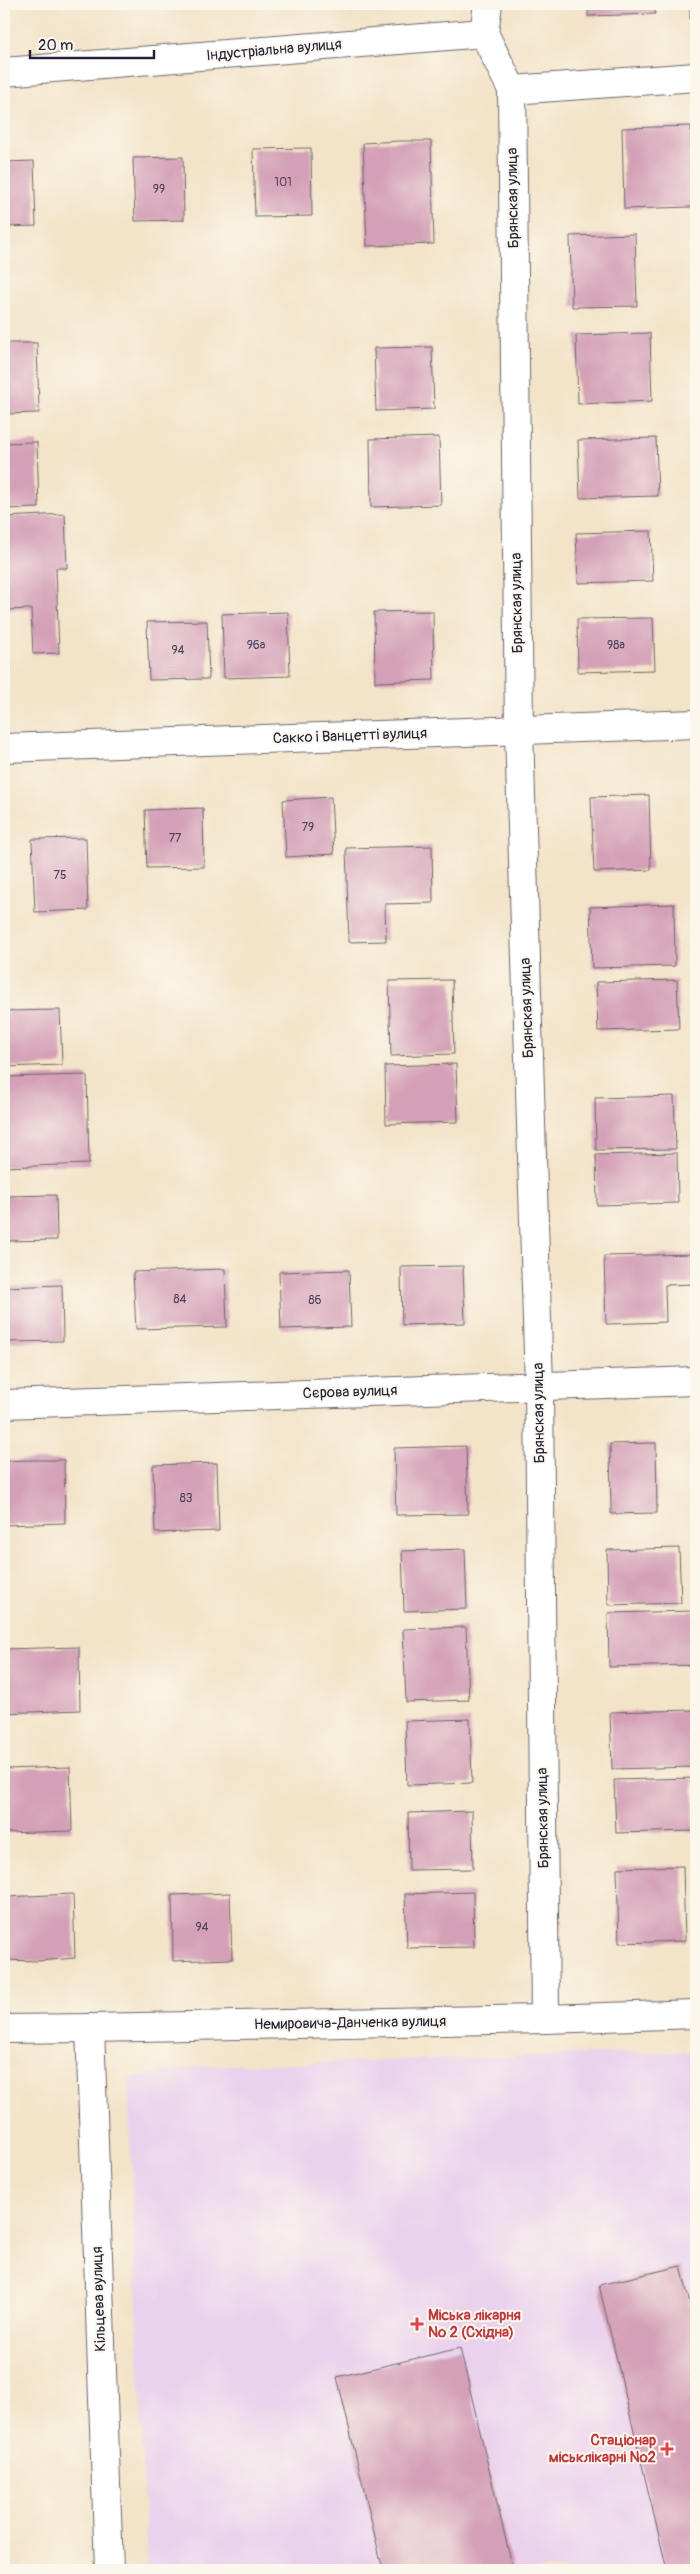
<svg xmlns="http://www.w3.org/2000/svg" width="700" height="2574" font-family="Pangolin,sans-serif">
  <rect width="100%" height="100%" fill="#fbf7ec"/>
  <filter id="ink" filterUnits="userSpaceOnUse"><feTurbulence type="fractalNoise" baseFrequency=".02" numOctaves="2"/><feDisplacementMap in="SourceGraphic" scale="10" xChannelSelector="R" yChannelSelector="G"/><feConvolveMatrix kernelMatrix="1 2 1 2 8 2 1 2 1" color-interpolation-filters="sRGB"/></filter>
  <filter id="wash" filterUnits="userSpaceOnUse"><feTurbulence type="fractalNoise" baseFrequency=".0096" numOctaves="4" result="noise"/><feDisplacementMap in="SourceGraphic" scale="20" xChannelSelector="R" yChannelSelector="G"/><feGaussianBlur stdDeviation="1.12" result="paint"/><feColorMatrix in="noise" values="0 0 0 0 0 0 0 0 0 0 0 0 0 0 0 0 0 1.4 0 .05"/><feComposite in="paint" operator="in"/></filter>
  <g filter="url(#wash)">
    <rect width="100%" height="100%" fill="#f3e3c8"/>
    <!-- built -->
    <path fill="#ead1ed" d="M696,2051V2570H147L128,2078L198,2066Z"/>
    <g id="blocks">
      <!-- building -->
      <g fill="#d4a0b7">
        <path d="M588,4H655V14L588,16Z"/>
        <rect x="690" y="4" width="6" height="15"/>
        <path d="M691,126L692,207L624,209L622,128Z"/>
        <path d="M399,141H431L434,244L367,246L363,143Z"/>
        <path d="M311,148L312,216L255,217L253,149Z"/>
        <path d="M183,157L184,220L135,221L133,158Z"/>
        <path d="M34,161L36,226L4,227V162Z"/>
        <path d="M635,234L637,306L572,307L570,236Z"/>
        <path d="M650,333L652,401L578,404L576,335Z"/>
        <path d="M4,343H37L39,413L4,414Z"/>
        <path d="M432,347L434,409L376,411L374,348Z"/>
        <path d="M439,437L441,505L371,507L370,439Z"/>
        <path d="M656,438L658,496L580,498L578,440Z"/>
        <path d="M37,442L39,508L4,509V443Z"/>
        <path d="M65,514L67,568H56L59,653L33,654L31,609L4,610V517Z"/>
        <path d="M651,531L653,581L578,583L576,533Z"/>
        <path d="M433,611L434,680L375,682L374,612Z"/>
        <path d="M288,612L290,676L224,678L222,614Z"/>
        <path d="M653,618L655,670L578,672L577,619Z"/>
        <path d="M207,621L209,679L149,680L147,622Z"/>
        <path d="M649,795L651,870L594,872L591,797Z"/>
        <path d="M331,797L334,854L286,857L283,800Z"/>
        <path d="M203,808L204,867L147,868L145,810Z"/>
        <path d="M86,838L88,910L35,912L32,839Z"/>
        <path d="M432,846L433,903L385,904L386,941L349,942L346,848Z"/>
        <path d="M674,904L675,966L592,968L590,907Z"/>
        <path d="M452,980L454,1054L391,1056L389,981Z"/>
        <path d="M677,980L679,1029L598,1031L596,982Z"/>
        <path d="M60,1010L62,1065L4,1067V1011Z"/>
        <path d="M456,1064L458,1122L386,1124L385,1066Z"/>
        <path d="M87,1075L89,1164L4,1167V1077Z"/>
        <path d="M674,1096L676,1149L596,1150L595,1098Z"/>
        <path d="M677,1153L678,1203L597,1205L596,1155Z"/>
        <path d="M56,1195L57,1240L4,1241V1196Z"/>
        <path d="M694,1254L695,1284L665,1285L666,1322L606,1324L604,1256Z"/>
        <path d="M463,1266L465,1323L402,1325L401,1267Z"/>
        <path d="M225,1269L227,1327L136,1329L133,1272Z"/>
        <path d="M349,1270L351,1327L281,1329L279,1272Z"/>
        <path d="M62,1285L63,1341L7,1342L5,1287Z"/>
        <path d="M656,1443L657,1513L611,1514L610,1444Z"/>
        <path d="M466,1446L468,1514L396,1515L394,1448Z"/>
        <path d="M33,1460H64L65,1523L4,1525V1461Z"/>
        <path d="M217,1463L219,1531L155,1533L153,1465Z"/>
        <path d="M679,1548L681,1603L608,1605L607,1550Z"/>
        <path d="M465,1549L467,1609L404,1611L402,1551Z"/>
        <path d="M695,1611L696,1665L609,1667L608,1613Z"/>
        <path d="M466,1627L469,1700L406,1702L403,1629Z"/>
        <path d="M79,1647L80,1710L4,1713V1649Z"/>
        <path d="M695,1710L696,1767L612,1769L610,1712Z"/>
        <path d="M470,1719L472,1783L407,1785L405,1721Z"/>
        <path d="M70,1767L72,1831L4,1833V1769Z"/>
        <path d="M693,1778L694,1831L616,1833L614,1780Z"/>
        <path d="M472,1811L473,1869L409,1870L408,1813Z"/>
        <path d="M683,1866L685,1941L619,1943L617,1868Z"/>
        <path d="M473,1892L474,1947L407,1948L405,1894Z"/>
        <path d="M230,1893L232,1959L173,1961L172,1895Z"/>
        <path d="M73,1894L75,1958L38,1961L4,1960V1897Z"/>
        <path d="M681,2266L696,2329V2570H667L599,2285Z"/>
        <path d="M460,2348L513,2570H383L337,2377Z"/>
      </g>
    </g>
  </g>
  <g filter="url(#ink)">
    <use href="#blocks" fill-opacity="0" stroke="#6b666c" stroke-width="1"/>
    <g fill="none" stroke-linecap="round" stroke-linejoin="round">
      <defs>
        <g id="minor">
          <path d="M488,4L484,33L512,90L519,730L539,1386L545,2019"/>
          <path d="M4,72L484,33"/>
          <path d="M512,90L696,77"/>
          <path d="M4,748L696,724"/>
          <path d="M4,1404L696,1381"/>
          <path d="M4,2029L90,2028"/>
        </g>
        <path id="tertiary" d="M109,2570L90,2028L545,2019L696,2014"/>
      </defs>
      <!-- minor casing -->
      <use href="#minor" stroke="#6b666c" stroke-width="30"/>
      <!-- tertiary casing -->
      <use href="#tertiary" stroke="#6b666c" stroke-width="30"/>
      <!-- minor -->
      <use href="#minor" stroke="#fff" stroke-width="28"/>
      <!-- tertiary -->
      <use href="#tertiary" stroke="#fff" stroke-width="28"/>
    </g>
  </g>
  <!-- markers -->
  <g fill="#e0444e" stroke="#fbf7ec" stroke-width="2">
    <path d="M414.5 2316.5h5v5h5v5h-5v5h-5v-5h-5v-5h5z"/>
    <path d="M664.5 2441.5h5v5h5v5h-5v5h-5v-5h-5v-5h5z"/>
  </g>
  <g text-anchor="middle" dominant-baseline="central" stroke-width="4" stroke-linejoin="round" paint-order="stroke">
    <!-- number labels -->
    <g font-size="12" fill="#4e425a">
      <text x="283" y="182">101</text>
      <text x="159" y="189">99</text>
      <text x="256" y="645">96а</text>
      <text x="616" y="645">98а</text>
      <text x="178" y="650">94</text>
      <text x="308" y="827">79</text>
      <text x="175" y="838">77</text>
      <text x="60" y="875">75</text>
      <text x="180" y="1299">84</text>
      <text x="315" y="1300">86</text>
      <text x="186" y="1498">83</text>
      <text x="202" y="1927">94</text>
    </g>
    <!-- street labels -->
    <g font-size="15" fill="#22223b" stroke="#fbf7ec">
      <text transform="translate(274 50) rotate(-5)">Індустріальна вулиця</text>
      <text transform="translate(513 198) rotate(-91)">Брянская улица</text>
      <text transform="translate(517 603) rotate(-91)">Брянская улица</text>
      <text transform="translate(350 736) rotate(-2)">Сакко і Ванцетті вулиця</text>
      <text transform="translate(527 1008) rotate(-92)">Брянская улица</text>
      <text transform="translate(350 1392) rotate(-2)">Сєрова вулиця</text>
      <text transform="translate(539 1413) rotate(-91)">Брянская улица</text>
      <text transform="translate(543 1818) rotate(-91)">Брянская улица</text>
      <text transform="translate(350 2023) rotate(-1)">Немировича-Данченка вулиця</text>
      <text transform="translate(99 2299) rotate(-92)">Кільцева вулиця</text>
    </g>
    <!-- health labels -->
    <g font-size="15" font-weight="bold" fill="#be3a42" stroke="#fbf7ec" text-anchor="start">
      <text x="428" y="2315">Міська лікарня<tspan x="428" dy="17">№ 2 (Східна)</tspan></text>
      <text x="656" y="2440" text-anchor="end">Стаціонар<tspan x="656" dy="17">міськлікарні №2</tspan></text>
    </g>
  </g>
  <!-- margin -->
  <rect width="700" height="2574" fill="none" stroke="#fbf7ec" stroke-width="20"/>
  <!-- scale -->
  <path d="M30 50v8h124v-8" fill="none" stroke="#22223b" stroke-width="2.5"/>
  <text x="38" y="50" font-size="15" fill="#22223b" stroke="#fbf7ec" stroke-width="4" paint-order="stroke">20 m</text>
</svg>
